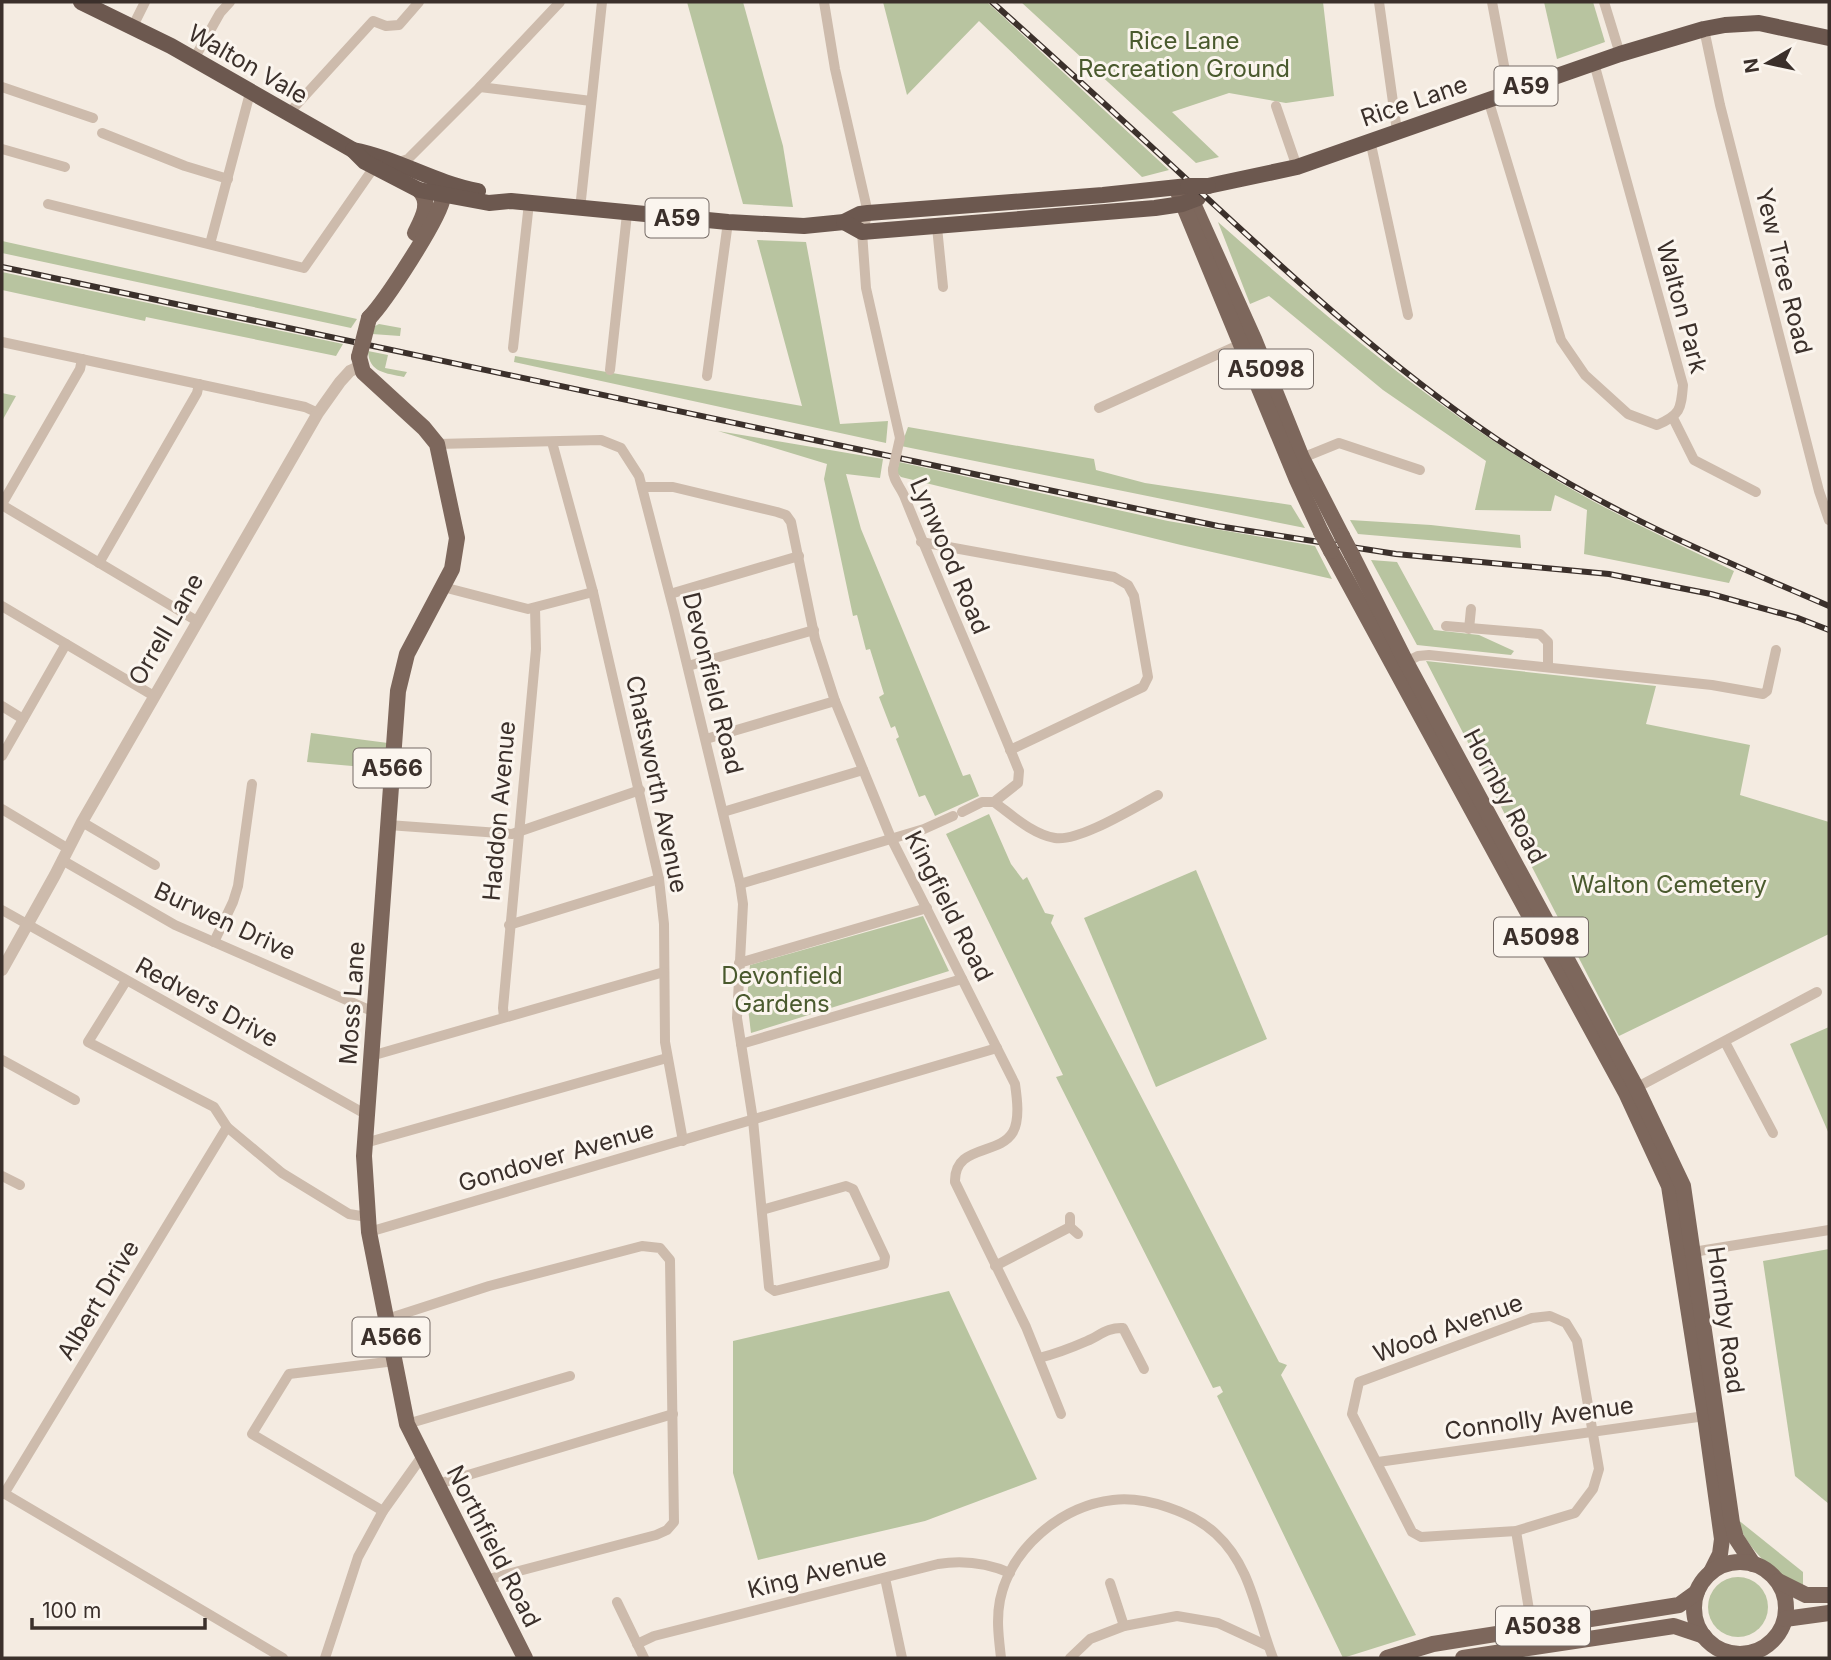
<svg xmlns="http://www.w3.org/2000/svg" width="1831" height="1660" font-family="Inter,sans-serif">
  <rect width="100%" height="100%" fill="#f4ebe1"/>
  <!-- green -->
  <g fill="#b8c4a0">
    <path d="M687,2H743L783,146L793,207L743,204Z"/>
    <path d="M883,2H987L1169,170L1142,177L979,21L907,95Z"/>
    <path d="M1021,2H1323L1334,96L1286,103L1229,93L1172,112L1219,157L1196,163Z"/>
    <path d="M1544,2H1593L1605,42L1557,59Z"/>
    <path d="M1218,222C1320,312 1425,400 1541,471C1602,509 1668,539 1734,571L1729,583L1584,554L1587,510L1555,495L1551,511L1475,510L1486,461L1383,390L1269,296L1250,304Z"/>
    <path d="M757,240L806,242L840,424L888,421L886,443L514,362L515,356L802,406Z"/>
    <path d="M2,241L357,319L351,328L2,253Z"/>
    <path d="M2,272L343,344L336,356L146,317L145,321L2,290Z"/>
    <path d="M379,324L401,328L400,336L372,334L375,326Z"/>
    <path d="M368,351L388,355L385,368L407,372L404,377C386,373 369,373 368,351Z"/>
    <path d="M2,393L16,396L2,421Z"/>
    <path d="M908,427L1094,459L1096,470L1145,483L1291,505L1305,528L901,446Z"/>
    <path d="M718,431L883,459L880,478L846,474L861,529L963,776L970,774L979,796L935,816L925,795L919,797L896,739L899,737L895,726L891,728L879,697L884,694L870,649L866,650L857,615L853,616L824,479L827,464Z"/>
    <path d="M899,462L1168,521L1315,546L1332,579L1181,545L901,477L897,473Z"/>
    <path d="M1350,520L1431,525L1520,535L1521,548L1358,534Z"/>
    <path d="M1371,560L1397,562L1434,630L1479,635L1514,651L1511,655L1417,645Z"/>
    <path d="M1426,661L1656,686L1646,724L1750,745L1740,795L1829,822V934L1619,1036Z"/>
    <path d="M311,733L388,743L386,769L307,762Z"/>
    <path d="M989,814L1011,864L1023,880L1027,877L1045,913L1054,915L1051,923L1279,1362L1287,1365L1281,1375L1416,1635L1343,1658L1217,1396L1223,1392L1220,1386L1213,1388L1056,1077L1063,1075L946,834Z"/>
    <path d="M1196,870L1267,1039L1156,1087L1084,918Z"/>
    <path d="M923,916L949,971L751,1033L747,1000L750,965Z"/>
    <path d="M1829,1027V1134L1790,1044Z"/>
    <path d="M1829,1249V1504L1795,1476L1763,1261Z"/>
    <path d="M949,1291L1037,1479L925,1521L758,1560L733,1473V1341Z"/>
    <path d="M1737,1519L1803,1572V1586C1775,1575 1745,1548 1737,1519Z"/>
    <circle cx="1738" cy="1607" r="30"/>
  </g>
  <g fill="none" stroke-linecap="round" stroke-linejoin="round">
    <!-- minor -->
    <g stroke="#cdbbac" stroke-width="10">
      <path d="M824,2L835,69L868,213L862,232L866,288L900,438"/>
      <path d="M1379,2L1397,131"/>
      <path d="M1492,2L1509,92"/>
      <path d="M1604,2L1620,54"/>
      <path d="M133,26L145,2"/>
      <path d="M1704,29L1720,105L1819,491L1829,520"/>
      <path d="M194,59L220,13L230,2"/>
      <path d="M2,87L93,118"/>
      <path d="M480,87L591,101"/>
      <path d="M1488,99L1561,340L1585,375L1628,414L1657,425C1680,415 1681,410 1683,385L1594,63"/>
      <path d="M1276,106L1297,167"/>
      <path d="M289,113L373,21L386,26L399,25L419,2"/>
      <path d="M102,133L185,166L228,179"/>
      <path d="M1370,140L1408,315"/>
      <path d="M2,149L65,167"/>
      <path d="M397,163L408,159L480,87L560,2"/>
      <path d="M48,204L304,268L377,163"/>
      <path d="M580,209L602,2"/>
      <path d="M937,227L943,287"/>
      <path d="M210,244L250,93"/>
      <path d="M2,342L305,407L318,413"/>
      <path d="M513,348L529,203"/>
      <path d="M610,370L627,214"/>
      <path d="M707,376L728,222"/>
      <path d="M1099,408L1243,343"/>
      <path d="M1673,418L1694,460L1756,492"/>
      <path d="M552,442L593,592L659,879L664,924L665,1042L683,1141"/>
      <path d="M437,444L601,440L621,448L639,476L674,611L740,884L743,904L737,1018L753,1120L769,1287L775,1291L884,1264L885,1257L853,1189L846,1186L762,1210"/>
      <path d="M1302,458L1339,443L1420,470"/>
      <path d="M893,469C892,479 902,489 905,498C942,590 982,680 1019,771L1018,783L994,802H982L962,812"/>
      <path d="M642,487H673L777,512L786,515L791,522L815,639L835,701L891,838L1015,1084C1017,1098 1020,1119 1013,1132C999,1156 954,1144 955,1182L1026,1327L1061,1414"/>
      <path d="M2,504L80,369L82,359"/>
      <path d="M2,505L197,621"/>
      <path d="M921,542L1114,577L1128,585L1134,596L1148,677L1143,687L1010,750"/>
      <path d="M99,563L197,393L199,384"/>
      <path d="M443,587L528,609L593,592"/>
      <path d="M670,594L799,556"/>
      <path d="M2,606L154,696"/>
      <path d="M1446,626L1540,634L1548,642V666"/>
      <path d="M1469,629L1471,609"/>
      <path d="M1402,664L1418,656L1429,655L1712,685L1763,694L1767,691L1776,650"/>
      <path d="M688,666L814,630"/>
      <path d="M2,706L23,719"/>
      <path d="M706,739L835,701"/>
      <path d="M2,756L66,644"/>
      <path d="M994,802C1012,815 1032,834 1055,838C1079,842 1135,807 1158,795"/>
      <path d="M2,809L67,848"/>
      <path d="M723,812L863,770"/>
      <path d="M82,822L155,865"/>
      <path d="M388,825L512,834L640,790"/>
      <path d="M62,860L175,925L374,1012"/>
      <path d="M740,884L924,829L953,816"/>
      <path d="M2,910L367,1115"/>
      <path d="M509,925L659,879"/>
      <path d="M214,942L233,902L238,886L252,784"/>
      <path d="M739,963L927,908"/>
      <path d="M126,981L88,1042L214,1107L227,1127L282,1173L349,1214L367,1217"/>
      <path d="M504,1017L503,1008L536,649L535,608"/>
      <path d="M1725,1042L1773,1133"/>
      <path d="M741,1044L962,979"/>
      <path d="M371,1056L664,972"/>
      <path d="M2,1060L75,1100"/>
      <path d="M1632,1090L1817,992"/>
      <path d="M365,1143L667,1058"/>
      <path d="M2,1176L20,1185"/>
      <path d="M1070,1217V1227L1078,1234"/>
      <path d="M369,1232L997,1048"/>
      <path d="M1693,1252L1829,1230"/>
      <path d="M995,1266L1070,1227"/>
      <path d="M1550,1316L1566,1323L1577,1341L1599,1469L1593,1489L1575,1513L1516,1531L1421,1537L1412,1532L1352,1414L1359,1382L1532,1318Z"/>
      <path d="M387,1319L489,1286L642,1246L660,1248L670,1260L674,1522L667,1530L656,1535L485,1580"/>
      <path d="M1039,1358C1055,1354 1071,1348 1087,1341C1099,1336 1108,1327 1123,1328L1144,1369"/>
      <path d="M407,1424L570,1376"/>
      <path d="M1378,1462L1705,1416"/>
      <path d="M438,1484L673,1414"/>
      <path d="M2,1492L283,1658"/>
      <path d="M4,1494L227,1127"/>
      <path d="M383,1511L252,1434L289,1374L395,1361"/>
      <path d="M1516,1531L1532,1628"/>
      <path d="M885,1578L902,1658"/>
      <path d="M1110,1583L1124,1626"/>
      <path d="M617,1602L644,1658"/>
      <path d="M637,1644L654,1636L938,1564C963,1560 987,1563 1010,1573"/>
      <path d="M325,1658L358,1557L383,1511L423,1455"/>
      <path d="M1001,1658C999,1639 996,1620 1000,1600C1011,1548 1061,1506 1113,1500C1145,1496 1193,1512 1216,1534C1252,1567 1256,1615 1273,1658"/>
      <path d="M1070,1658L1090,1639L1124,1626L1177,1616L1218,1623L1268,1646"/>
    </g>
    <!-- tertiary -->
    <path stroke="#cdbbac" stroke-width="12" d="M2,970L55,875L82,822L318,413L340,382L350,371L361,366"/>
    <!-- primary -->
    <g stroke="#7d675c" stroke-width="16">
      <path d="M1187,190L1254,339L1302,458L1342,536"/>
      <path d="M1178,192L1297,480L1321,532"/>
      <path d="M415,233C422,219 432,202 419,190"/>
      <path d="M369,318C384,303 441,217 443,197C443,191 441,187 437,182"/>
      <path d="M359,357L363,372L424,428L437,444L457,538L452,569L407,654L398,691L364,1156L369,1232L407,1424L525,1658"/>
      <path d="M1331,551L1626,1093L1669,1186L1705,1416L1722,1539L1720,1554L1711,1572"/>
      <path d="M1352,555L1406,662L1636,1087L1683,1186L1732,1523L1736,1538L1753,1564"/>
      <circle cx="1740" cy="1608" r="46"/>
      <path d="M1778,1581L1806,1595H1829"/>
      <path d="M1785,1619L1829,1613"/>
      <path d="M1387,1658L1433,1644L1679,1605L1697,1592"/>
      <path d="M1463,1658L1674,1626L1704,1636"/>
    </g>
    <!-- trunk -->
    <g stroke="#6c584f" stroke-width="16">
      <path d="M81,2L171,46L353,150C396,158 434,183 478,191"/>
      <path d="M353,150L365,162L419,190L489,203L511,201L728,222L804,226L844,222L860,214L868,213L1103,195L1188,186"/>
      <path d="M1208,186L1297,167L1620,54L1704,29L1725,25L1759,23L1829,38"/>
      <path d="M844,222L862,232L1155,208L1182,204L1198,198"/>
    </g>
    <defs>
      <g id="rail">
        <path d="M992,2C1060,63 1128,125 1195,187C1290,275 1387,365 1495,438C1599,508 1714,557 1829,606"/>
        <path d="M2,267L1218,526L1396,554L1609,574L1711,594L1798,618L1829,630"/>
      </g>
    </defs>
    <!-- rail casing -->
    <use href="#rail" stroke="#3b302b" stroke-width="6"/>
    <!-- rail -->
    <use href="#rail" stroke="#fbf5ee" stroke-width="3.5" stroke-dasharray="10" stroke-linecap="butt"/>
    <!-- minor-bridge -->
    <path stroke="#cdbbac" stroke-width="10" d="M893,469L900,438"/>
    <!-- primary-bridge -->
    <g stroke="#7d675c" stroke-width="16">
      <path d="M359,357L369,318"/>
      <path d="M1321,532L1331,551"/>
      <path d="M1342,536L1352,555"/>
    </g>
    <!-- trunk-bridge -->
    <path stroke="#6c584f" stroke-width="16" d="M1188,186H1208"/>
  </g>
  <g text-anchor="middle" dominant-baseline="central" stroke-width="6" stroke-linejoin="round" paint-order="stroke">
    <!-- shield labels -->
    <g fill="#fbf5ee" stroke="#756b66" stroke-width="2">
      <rect x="1494.5" y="66.5" width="63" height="39" rx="5"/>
      <rect x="645.5" y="198.5" width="63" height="39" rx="5"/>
      <rect x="1219" y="349.5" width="94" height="39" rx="5"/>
      <rect x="353.5" y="748.5" width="77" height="39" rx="5"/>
      <rect x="1494" y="917.5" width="94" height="39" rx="5"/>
      <rect x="352.5" y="1317.5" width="77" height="39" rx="5"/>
      <rect x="1496" y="1606.5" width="94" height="39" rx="5"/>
    </g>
    <g font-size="23" font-weight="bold" fill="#3b302b">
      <text x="1526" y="86">A59</text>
      <text x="677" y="218">A59</text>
      <text x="1266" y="369">A5098</text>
      <text x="392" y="768">A566</text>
      <text x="1541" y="937">A5098</text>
      <text x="391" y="1337">A566</text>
      <text x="1543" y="1626">A5038</text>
    </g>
    <!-- park labels -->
    <g font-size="24" fill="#4a5a2e" stroke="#fbf5ee">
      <text x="1184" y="40">Rice Lane<tspan x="1184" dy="28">Recreation Ground</tspan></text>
      <text x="1669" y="884">Walton Cemetery</text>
      <text x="782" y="975">Devonfield<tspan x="782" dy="28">Gardens</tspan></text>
    </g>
    <!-- street labels -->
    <g font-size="24" fill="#3b302b" stroke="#fbf5ee">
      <text transform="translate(248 64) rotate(30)">Walton Vale</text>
      <text transform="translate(1414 101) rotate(-19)">Rice Lane</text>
      <text transform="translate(1784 271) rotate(76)">Yew Tree Road</text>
      <text transform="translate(1682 307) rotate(75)">Walton Park</text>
      <text transform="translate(950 556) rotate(67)">Lynwood Road</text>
      <text transform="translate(166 629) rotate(-60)">Orrell Lane</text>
      <text transform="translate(713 683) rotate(76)">Devonfield Road</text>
      <text transform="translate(657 784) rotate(78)">Chatsworth Avenue</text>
      <text transform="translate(1505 796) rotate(62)">Hornby Road</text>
      <text transform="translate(499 811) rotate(-85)">Haddon Avenue</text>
      <text transform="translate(949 906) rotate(63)">Kingfield Road</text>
      <text transform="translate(225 921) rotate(25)">Burwen Drive</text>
      <text transform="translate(207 1002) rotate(29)">Redvers Drive</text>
      <text transform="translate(352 1003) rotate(-86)">Moss Lane</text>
      <text transform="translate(556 1156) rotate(-16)">Gondover Avenue</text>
      <text transform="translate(98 1300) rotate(-59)">Albert Drive</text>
      <text transform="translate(1726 1320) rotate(82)">Hornby Road</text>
      <text transform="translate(1448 1328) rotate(-20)">Wood Avenue</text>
      <text transform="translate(1539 1418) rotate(-8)">Connolly Avenue</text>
      <text transform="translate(494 1546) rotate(63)">Northfield Road</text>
      <text transform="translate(817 1573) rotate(-14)">King Avenue</text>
    </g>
  </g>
  <!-- border -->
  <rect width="1831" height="1660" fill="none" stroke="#3b302b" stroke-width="7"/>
  <!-- north arrow -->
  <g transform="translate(1768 63) rotate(261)" stroke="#fbf5ee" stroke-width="5" paint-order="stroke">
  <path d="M0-5L12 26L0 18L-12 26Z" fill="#3b302b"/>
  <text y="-10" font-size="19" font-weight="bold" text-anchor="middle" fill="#3b302b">N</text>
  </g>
  <!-- scale -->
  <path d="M32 1618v10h173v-10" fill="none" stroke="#3b302b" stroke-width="3.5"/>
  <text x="42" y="1618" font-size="21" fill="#3b302b" stroke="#fbf5ee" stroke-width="5" paint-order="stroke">100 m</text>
</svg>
